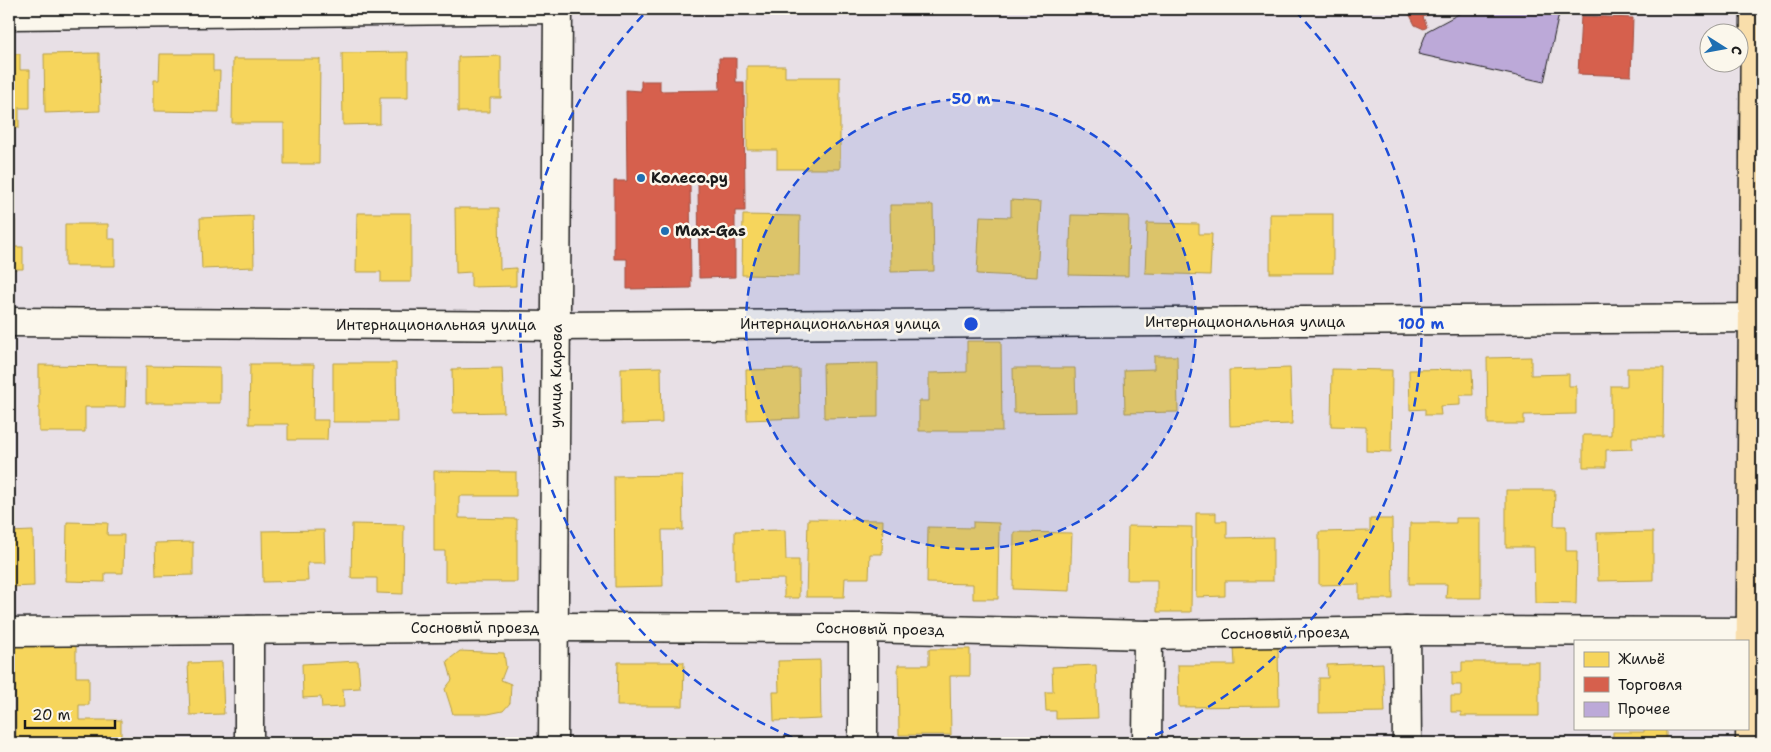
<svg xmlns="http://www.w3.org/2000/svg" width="1771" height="752" font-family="'Shantell Sans',sans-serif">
  <rect width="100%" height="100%" fill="#e8e0e6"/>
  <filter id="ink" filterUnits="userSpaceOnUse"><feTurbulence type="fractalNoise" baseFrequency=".02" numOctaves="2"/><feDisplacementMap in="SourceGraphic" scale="10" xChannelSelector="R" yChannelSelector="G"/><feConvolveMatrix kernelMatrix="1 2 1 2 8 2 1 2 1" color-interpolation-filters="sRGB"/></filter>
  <g filter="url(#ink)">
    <!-- homes -->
    <g fill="#f6d55c" stroke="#b59e49">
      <path d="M408,52V98H380V124L343,125L342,53Z"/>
      <path d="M99,53L100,111L45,113L44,54Z"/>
      <path d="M9,54H20V70H30V108H19V128H9Z"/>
      <path d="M160,54H213V71H220L219,112L154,111V80H159Z"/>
      <path d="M501,56V98H490V112H458V57Z"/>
      <path d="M233,59H320L319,164H284V123H232Z"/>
      <path d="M747,66H785V77H840V169H777V150H747Z"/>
      <path d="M1011,200L1041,202L1037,277L977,274L980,216L1011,217Z"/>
      <path d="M890,205H933L934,271L891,272Z"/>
      <path d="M455,208H499L500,269L516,268V286L471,287V272L456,273Z"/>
      <path d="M357,213H411V282H381V272H356Z"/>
      <rect x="1270" y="214" width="63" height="59"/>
      <path d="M743,215L800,216L799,276L742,275Z"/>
      <path d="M1071,215L1129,216L1128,276L1069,275Z"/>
      <path d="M253,216L254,267L202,269L200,218Z"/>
      <path d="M9,220H15V247H23V269H9Z"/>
      <path d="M1147,223L1199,224V234H1212L1210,275L1145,273Z"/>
      <path d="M65,224H108V239H115V266H65Z"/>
      <path d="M967,341H1001L1002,431H919V401H929V373L967,372Z"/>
      <path d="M1154,356H1177L1178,412L1125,413L1124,370L1154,369Z"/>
      <path d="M1531,357V375L1569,374V386H1576V414L1524,415V424H1488L1487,358Z"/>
      <path d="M333,363H396L397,422H333Z"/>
      <path d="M878,363V417L824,418L823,364Z"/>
      <path d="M250,364H314L313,420H328L327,440H288V424H249Z"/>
      <path d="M39,365L126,366L125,407H85V432H39Z"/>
      <path d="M146,366L220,367V403H146Z"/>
      <path d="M661,367L662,423L622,424L621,368Z"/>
      <path d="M502,368L504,412L453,413L452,369Z"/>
      <path d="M1013,368H1075L1076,412L1014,413Z"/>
      <path d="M1290,368L1292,424L1230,426L1229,370Z"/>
      <path d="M1627,368H1664L1663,437H1632V449L1606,450V467H1583V435H1611V386H1627Z"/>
      <path d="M799,369L800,418L747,420L746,370Z"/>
      <path d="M1332,369L1392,370L1391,452L1366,451V427L1331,426Z"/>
      <path d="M1472,369L1473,395H1460V405L1440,406L1441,415H1425V409L1410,410L1409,370Z"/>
      <path d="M434,471L516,472V496H459V518L517,519V582H445V551H434Z"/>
      <path d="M682,475L683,530H662L663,586L615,587L614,476Z"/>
      <path d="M1506,490H1555L1554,526H1566V551H1577L1576,604L1535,603L1534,547H1506Z"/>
      <path d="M1196,513H1216V521H1227V538L1273,537V581H1225V596L1196,597Z"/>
      <path d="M1456,518H1481V598H1446L1447,584H1409L1410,523H1456Z"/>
      <path d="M808,519L883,520L882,554H870L869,578H845L844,597H806Z"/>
      <path d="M1370,519H1392L1393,599H1359V584L1319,585V532L1370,531Z"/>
      <path d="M67,522L108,523L107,535H124L123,573H105V582L66,581Z"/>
      <path d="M973,522L999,523L998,599H973V584L927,583L928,527L973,528Z"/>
      <path d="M352,524L404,525L403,594L377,593V578H351Z"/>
      <path d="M1128,526L1192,527L1191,612H1157V580H1127Z"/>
      <path d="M324,530L325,563H307L308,581L263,582L262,531Z"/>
      <path d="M785,530L786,560H799V598H784V579L735,580V531Z"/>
      <path d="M33,531L34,586L9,587V532Z"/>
      <path d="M1014,532L1072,533L1070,591L1013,589Z"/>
      <path d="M1653,532V580L1598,581L1597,533Z"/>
      <path d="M193,542V575L156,576L155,543Z"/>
      <path d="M76,643V677H89V705H79V720H121V743H16L15,644Z"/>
      <path d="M1278,646L1279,706L1179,707L1178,665H1235L1234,647Z"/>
      <path d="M929,649H970V676H950L951,735H899L898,665H929Z"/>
      <path d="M460,651L504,653L506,667L501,680L511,684L510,703L503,711L488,714H453L445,689L452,680L447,661Z"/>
      <path d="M820,660L821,719L774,721L773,692H779L778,661Z"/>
      <path d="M358,661L360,688L343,689L344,707L322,708L321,697L303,698L302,664Z"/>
      <path d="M222,662L224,714L190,715L188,663Z"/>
      <path d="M618,662H684L683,706H617Z"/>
      <path d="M1462,662H1539V716H1461V712H1451V696H1461V685H1452V672H1462Z"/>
      <path d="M1383,663L1385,712L1319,713V678H1328L1327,665Z"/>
      <path d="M1096,665L1098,718L1056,719V711H1046L1045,692H1053L1052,667Z"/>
      <path d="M1644,728H1666V743H1613V732H1644Z"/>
    </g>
    <!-- shops -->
    <g fill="#d6604d" stroke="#9e4c3e">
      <path d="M1407,9H1439L1423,17L1427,27L1424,29L1415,25Z"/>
      <path d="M1581,16L1633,18L1631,76L1578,74Z"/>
      <path d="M719,58H736V82H744L745,211H735V277L699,278L698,182H690L691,288L627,289V259H614V181H627L626,90L641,91V81H660V91L720,90Z"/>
    </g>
    <!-- building -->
    <path fill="#bca9d8" stroke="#1c1c1c" d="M1468,9H1560L1544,82L1418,54L1427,31Z"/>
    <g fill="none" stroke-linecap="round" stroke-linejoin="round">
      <defs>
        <g id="minor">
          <path d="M9,15L558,9"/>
          <path d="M9,322L556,326L1762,318"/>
          <path d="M249,630V743"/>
          <path d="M1406,631L1407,743"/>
          <path d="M9,632L554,627L863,628L1148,635L1406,631L1750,632"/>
          <path d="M553,743L558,9"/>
          <path d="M863,743V628"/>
          <path d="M1147,743L1148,635"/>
        </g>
        <path id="major" d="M1750,743L1755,9"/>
      </defs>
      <!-- minor casing -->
      <use href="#minor" stroke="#1c1c1c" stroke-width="31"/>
      <!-- major casing -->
      <use href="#major" stroke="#1c1c1c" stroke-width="31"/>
      <!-- minor -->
      <use href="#minor" stroke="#fbf7ec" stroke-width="28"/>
      <!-- major -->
      <use href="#major" stroke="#f9deab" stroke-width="28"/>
    </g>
  </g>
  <!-- distance rings -->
  <circle cx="971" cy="324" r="225" fill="#1d4ed8" fill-opacity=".12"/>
  <g fill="none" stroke="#1d4ed8" stroke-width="2.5" stroke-dasharray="9 6">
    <circle cx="971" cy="324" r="225"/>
    <path d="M806 743A450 450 0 0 1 647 11M1295 11A450 450 0 0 1 1136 743"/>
  </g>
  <!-- markers -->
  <g fill="#1f6fb2" stroke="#fbf7ec" stroke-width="2">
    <circle cx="641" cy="178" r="5"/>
    <circle cx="665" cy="231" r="5"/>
  </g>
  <g text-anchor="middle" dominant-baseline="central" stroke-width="5" stroke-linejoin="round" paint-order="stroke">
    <!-- poi labels -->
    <g font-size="15" font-weight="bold" fill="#1c1c1c" stroke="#fbf7ec" text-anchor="start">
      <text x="651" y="178">Колесо.ру</text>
      <text x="675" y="231">Max-Gas</text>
    </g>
    <!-- street labels -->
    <g font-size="15" fill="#1c1c1c" stroke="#fbf7ec">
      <text x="1245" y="322">Интернациональная улица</text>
      <text x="840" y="324">Интернациональная улица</text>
      <text x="436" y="325">Интернациональная улица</text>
      <text transform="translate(556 376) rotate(-89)">улица Кирова</text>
      <text x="475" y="628">Сосновый проезд</text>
      <text transform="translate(880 629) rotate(1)">Сосновый проезд</text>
      <text transform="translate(1285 633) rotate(-1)">Сосновый проезд</text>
    </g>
  </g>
  <circle cx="971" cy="324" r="8" fill="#1d4ed8" stroke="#fbf7ec" stroke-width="2.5"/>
  <g font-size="15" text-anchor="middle" font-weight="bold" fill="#1d4ed8" stroke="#fbf7ec" stroke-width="5" stroke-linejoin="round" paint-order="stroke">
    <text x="971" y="104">50 m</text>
    <text x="1421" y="329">100 m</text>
  </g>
  <!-- margin -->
  <rect width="1771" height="752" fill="none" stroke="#fbf7ec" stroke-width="30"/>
  <rect x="15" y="15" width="1741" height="722" fill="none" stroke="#1c1c1c" stroke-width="2" filter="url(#ink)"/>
  <!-- legend -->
  <rect x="1574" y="640" width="175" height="90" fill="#fbf7ec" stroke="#a29f99"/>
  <rect x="1584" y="652" width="25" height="15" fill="#f6d55c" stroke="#a29f99"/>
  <text x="1618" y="664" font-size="15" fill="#1c1c1c">Жильё</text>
  <rect x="1584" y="677" width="25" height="15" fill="#d6604d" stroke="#a29f99"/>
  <text x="1618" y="690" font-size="15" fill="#1c1c1c">Торговля</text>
  <rect x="1584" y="702" width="25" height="15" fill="#bca9d8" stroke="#a29f99"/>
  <text x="1618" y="714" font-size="15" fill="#1c1c1c">Прочее</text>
  <!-- north arrow -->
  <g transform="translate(1724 48) rotate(101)"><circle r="24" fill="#fbf7ec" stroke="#a29f99"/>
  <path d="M0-4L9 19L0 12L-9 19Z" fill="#1f6fb2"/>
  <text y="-8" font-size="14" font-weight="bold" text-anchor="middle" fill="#1c1c1c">С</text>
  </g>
  <!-- scale -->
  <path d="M25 720v8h90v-8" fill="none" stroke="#1c1c1c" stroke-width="2.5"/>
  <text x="32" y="720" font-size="15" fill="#1c1c1c" stroke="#fbf7ec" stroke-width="4" paint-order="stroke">20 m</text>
</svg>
